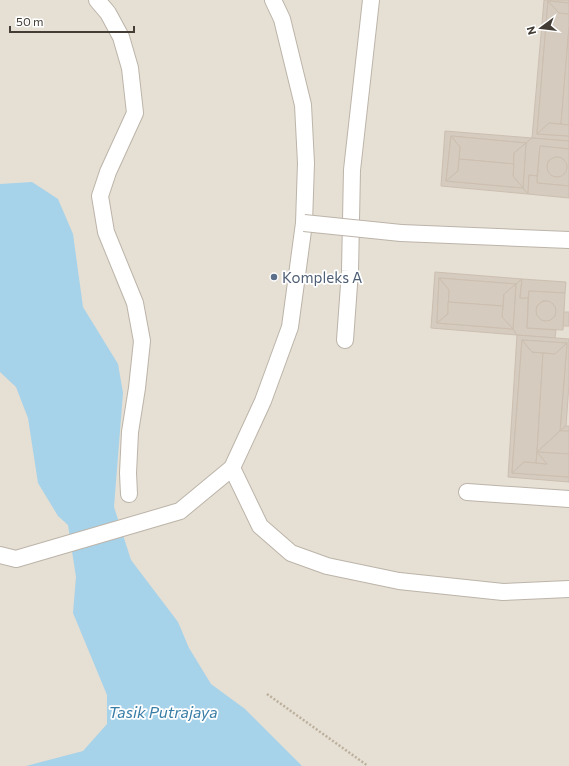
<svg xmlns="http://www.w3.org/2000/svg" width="569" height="766" font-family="Commissioner,sans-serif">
  <rect width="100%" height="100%" fill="#f1ede6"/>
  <!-- residential -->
  <rect fill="#e5dfd4" x="0" y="0" width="569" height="766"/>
  <!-- water -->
  <path fill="#a6d2ea" d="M32,182L58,199L73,234L83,307L118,364L123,393L114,507L131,560L178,622L189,648L211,684L245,709L302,766H26L83,751L107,724V695L73,613L76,577L68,525L58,516L38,483L28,418L16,387L0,372V184Z"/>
  <!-- building -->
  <g fill="#d5cbbf" stroke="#ccbfb0" fill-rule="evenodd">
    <path d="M544,0H569V3L548,1L537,134L569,136V141L532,138Z"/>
    <path d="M548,1L559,13L569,14V27L561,124L549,123L537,134Z"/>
    <path d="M548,1L569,3V14L559,13Z"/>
    <path d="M569,27V125L561,124Z"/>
    <path d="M549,123L569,125V136L537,134Z"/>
    <path d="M445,131L532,138L526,143L451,136L446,181L523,188L528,194L441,186Z"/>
    <path d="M451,136L526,143L514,153V164L459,159L460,147Z"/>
    <path d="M451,136L460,147L458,171L446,181Z"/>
    <path d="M532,138L569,141V149L540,146L537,176L529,175L528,194L523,188L526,143Z"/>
    <path d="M526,143L523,188L513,176L514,153Z"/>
    <path d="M540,146L569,149V186L537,183ZM556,157L562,158L567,166L566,169L563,174L557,177L551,175L547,167L548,161Z"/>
    <circle cx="557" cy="167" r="10"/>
    <path d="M459,159L514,164L513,176L523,188L446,181L458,171Z"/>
    <path d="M529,175L537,176V183L569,186V198L528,194Z"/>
    <path d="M435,272L522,279L516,284L439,278L437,323L513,329L517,335L431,328Z"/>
    <path d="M439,278L516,284L504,294L503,306L460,303L448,302L449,290Z"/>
    <path d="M439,278L449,290L448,314L437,323Z"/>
    <path d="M522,279L520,298H528L527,328L556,330L555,338L517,335L513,329L516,284Z"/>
    <path d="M522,279L566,282L565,293L529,291L528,298H520Z"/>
    <path d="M516,284L513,329L502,317L504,294Z"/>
    <path d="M529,291L565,293L563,330L527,328ZM542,301H548L555,307V316L550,320L544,321L537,315V306Z"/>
    <circle cx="546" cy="311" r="10"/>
    <path d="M448,302L503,306L502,317L513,329L437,323L448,314Z"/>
    <path d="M564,312H569V326H563Z"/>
    <path d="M517,335L569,339V384L566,426L560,431L567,343L522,340L512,473L569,477V482L508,477Z"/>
    <path d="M522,340L532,352L543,353L537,452L536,463L524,462L512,473Z"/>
    <path d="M522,340L567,343L555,354L532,352Z"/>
    <path d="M567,343L560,431L537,452L543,353L555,354Z"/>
    <path d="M566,426H569V431H560Z"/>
    <path d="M560,431H569V454L537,452Z"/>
    <path d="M537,452L569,454V477L512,473L524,462L547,464Z"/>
    <path d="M537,452L547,464L536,463Z"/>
  </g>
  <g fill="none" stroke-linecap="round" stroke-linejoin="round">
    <defs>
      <g id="minor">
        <path d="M97,0L108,13L121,37L130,68L135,113L108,172L100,196L106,232L135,303L142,341L137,388L130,432L128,473L129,494"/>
        <path d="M401,233L569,240"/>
        <path d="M345,340L350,271L352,170L371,0"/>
        <path d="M232,468L260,526L291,553L327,566L399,581L503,592L569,589"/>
        <path d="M467,492L569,499"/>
        <path d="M0,555L16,559L180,511L232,468L263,401L290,327L304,223L306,163L303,105L282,19L273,0"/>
      </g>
    </defs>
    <!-- minor casing -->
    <use href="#minor" stroke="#bcb4a9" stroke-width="18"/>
    <!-- path -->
    <path stroke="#bcaf9b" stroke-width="2.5" stroke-dasharray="2 2" stroke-linecap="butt" d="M267,694L368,766"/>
    <!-- minor -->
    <use href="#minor" stroke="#fff" stroke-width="16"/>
    <defs>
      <path id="minor-bridge" d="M304,223L401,233"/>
    </defs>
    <!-- minor-bridge casing -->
    <use href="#minor-bridge" stroke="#bcb4a9" stroke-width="18" stroke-linecap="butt"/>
    <!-- minor-bridge -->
    <use href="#minor-bridge" stroke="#fff" stroke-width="16"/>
  </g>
  <!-- markers -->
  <circle fill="#5c6f8a" stroke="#fff" stroke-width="1.5" cx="274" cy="277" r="4"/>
  <g text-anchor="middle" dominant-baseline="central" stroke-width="3.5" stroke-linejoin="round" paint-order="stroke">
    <!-- service labels -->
    <g font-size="15" fill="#4e5e75" stroke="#fff" text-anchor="start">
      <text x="282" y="277">Kompleks A</text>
    </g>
    <!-- water labels -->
    <g font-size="16" font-style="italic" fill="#387da6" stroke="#fff">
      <text x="163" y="711">Tasik Putrajaya</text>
    </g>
  </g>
  <!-- north arrow -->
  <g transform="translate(541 28) rotate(255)" stroke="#ffffff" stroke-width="3" paint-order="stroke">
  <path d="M0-3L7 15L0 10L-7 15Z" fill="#433d36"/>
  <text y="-6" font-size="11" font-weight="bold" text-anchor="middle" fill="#433d36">N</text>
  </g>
  <!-- scale -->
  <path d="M10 26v6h124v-6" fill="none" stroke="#433d36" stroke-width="2"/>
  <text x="16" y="26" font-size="12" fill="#433d36" stroke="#ffffff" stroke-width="3" paint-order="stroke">50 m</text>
</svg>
